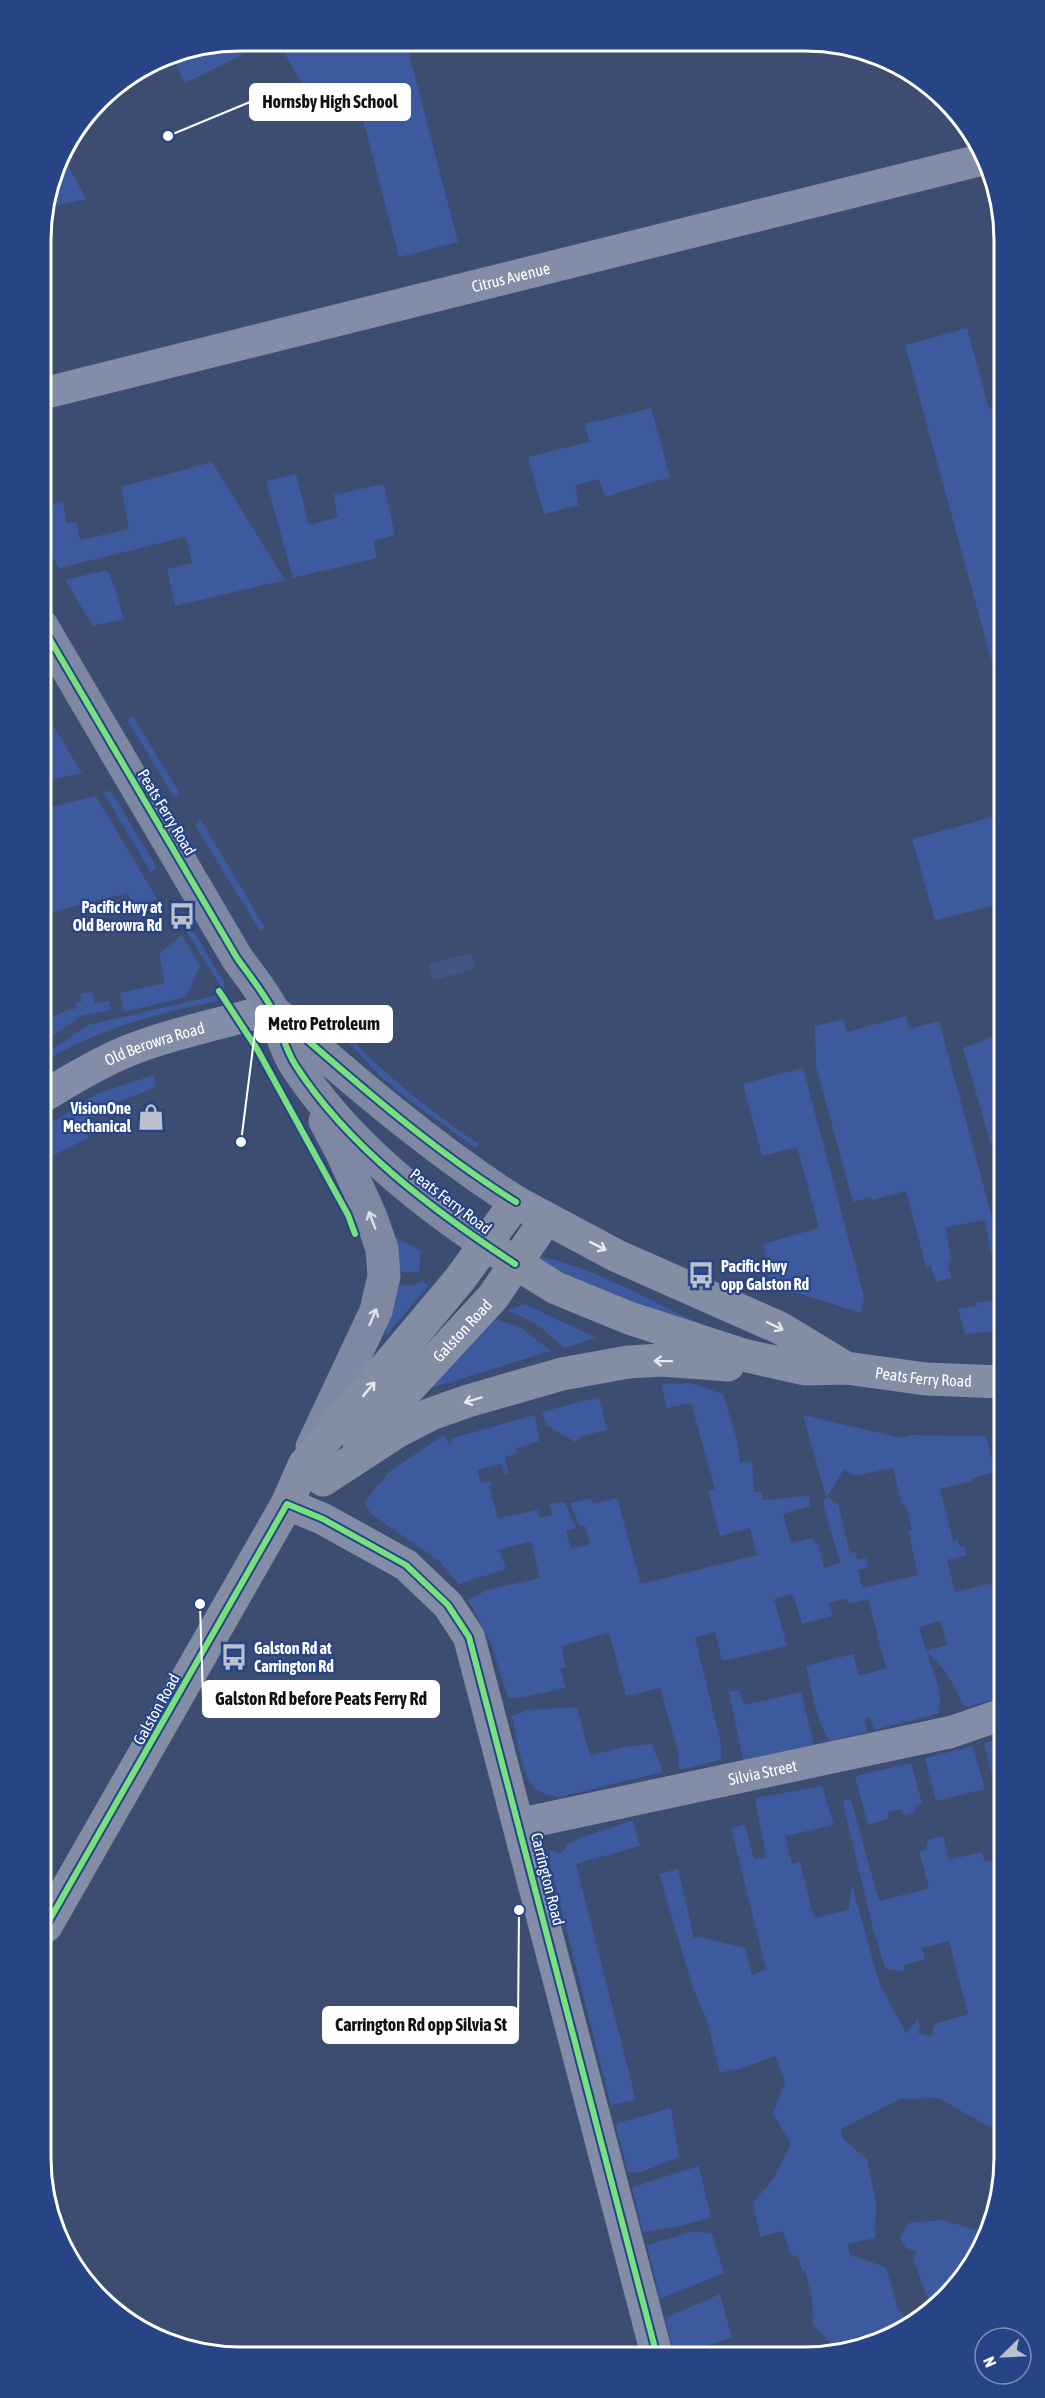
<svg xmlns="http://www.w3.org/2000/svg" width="1045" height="2398" font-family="'Asap Condensed',sans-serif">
  <rect width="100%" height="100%" fill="#3d4c71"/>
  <!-- green -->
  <g fill="#3c5a9d" fill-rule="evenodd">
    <path d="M240,41H269L185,83L171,54Z"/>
    <path d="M277,41L406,42L458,242L399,257L361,112L325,121Z"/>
    <path d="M61,152L86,199L46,208Z"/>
    <path d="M967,328L989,409L998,406L999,688L905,345Z"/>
    <path d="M651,408L670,477L605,497L599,479L575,485L579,505L544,514L528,457L589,442L585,424Z"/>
    <path d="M212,462L285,580L175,606L167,569L192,563L186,537L59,568L42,540V506L63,501L67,523L76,522L80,540L129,529L121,487Z"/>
    <path d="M296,474L309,525L338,517L333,495L384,484L395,535L373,541L377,558L293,578L266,481Z"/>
    <path d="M106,570C113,577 120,607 124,619L93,626L65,580Z"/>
    <path d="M42,708L82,773L43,782Z"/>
    <path d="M133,716L180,794L174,797L127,719Z"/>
    <path d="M111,791L157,868L151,872L103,792Z"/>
    <path d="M96,796L157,899L137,909L134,915L128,893L43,914V809Z"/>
    <path d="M1000,815V904L935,920L912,839Z"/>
    <path d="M200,820H201L265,928L260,931L195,825Z"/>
    <path d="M182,912L224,982L225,993L176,915Z"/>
    <path d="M182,935L200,966L186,997L124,1012L120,993L165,983L159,954Z"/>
    <path d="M92,992L95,1003L109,1001L111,1010L81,1016L44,1042L43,1022L65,1011L77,1008L75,1003L82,1001L80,994Z"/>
    <path d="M218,995L220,1000C158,1014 98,1028 44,1062V1055L88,1025Z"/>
    <path d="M324,1011C371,1062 421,1106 479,1144L476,1148L406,1098L379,1075L321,1013Z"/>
    <path d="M906,1016L909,1029L939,1021L1001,1251V1254L991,1255L985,1220L946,1227L951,1261L948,1263L951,1278L936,1282L931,1266L926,1267L906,1191L872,1200L871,1197L853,1202L816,1066L815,1026L843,1019L847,1032Z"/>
    <path d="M1000,1034L1001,1179L963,1048Z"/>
    <path d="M803,1068L864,1297L861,1313L772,1285L763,1244L819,1228L797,1147L762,1156L743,1084Z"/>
    <path d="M154,1075L156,1087L94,1112V1117L85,1118L88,1138L44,1160V1127L99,1093Z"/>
    <path d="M392,1236L421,1251L419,1272H396Z"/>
    <path d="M539,1256C597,1269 650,1301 703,1325V1328L590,1287L535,1257Z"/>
    <path d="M423,1281L428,1286L385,1337L394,1286L412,1285Z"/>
    <path d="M1001,1299V1331L965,1334L958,1309L977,1306L976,1303Z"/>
    <path d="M523,1304L527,1305L596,1338L564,1348C544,1330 533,1318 506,1311Z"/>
    <path d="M496,1319L521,1328L551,1351L428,1389L473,1339Z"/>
    <path d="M690,1383L723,1394L737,1440L740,1463L752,1461L754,1492H762V1500L809,1496L810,1506L783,1514L791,1543L813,1538L815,1544L818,1543L824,1568L840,1563L823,1503L826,1497L803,1415L901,1438L913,1435L986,1436L995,1472L972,1478L973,1481L940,1489L953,1541L958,1540L960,1547L964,1546L966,1555L947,1560L955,1592L1002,1581L1003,1697L966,1707C958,1699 957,1691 952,1682C945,1670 936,1661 927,1652C932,1674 945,1691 938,1714L874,1730L870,1717L865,1719L867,1732L831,1741C817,1728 811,1685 806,1666L853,1654L859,1676L886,1668L868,1599L849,1604L847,1598L829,1603L833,1616L802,1624L793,1594L774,1599L787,1646L722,1661L715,1632L695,1638L721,1744V1760L679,1770L678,1752L660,1688L626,1696L609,1633L561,1646L566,1667L560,1669L566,1688L524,1697L508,1698L491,1643L468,1600L487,1590L540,1578L531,1541L499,1550L506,1569L459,1584L439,1561L371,1514L364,1502L390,1471L444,1435L450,1445L453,1438L535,1415L539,1441L516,1448L517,1454L505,1457L509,1474L505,1475L501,1464L477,1470L481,1483L491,1481L492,1485L489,1486L498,1518L538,1510L540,1518L552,1515L549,1504L565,1502L576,1528L566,1531L571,1549L590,1544L585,1526L580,1527L570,1503L591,1498L593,1504L617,1498L641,1584L757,1555L750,1528L720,1536L708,1491L715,1489L691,1403L667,1408L661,1384ZM893,1468L902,1505H906L912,1530L908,1531L918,1575L862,1588L858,1570L868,1568L866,1558L857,1560L856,1552L850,1553L838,1504L827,1497L844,1469L855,1476ZM940,1621L947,1645L926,1651L919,1627Z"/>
    <path d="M599,1397L607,1430L582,1436L575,1442L546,1425L542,1412Z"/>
    <path d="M739,1690L744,1705L801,1692L814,1745L743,1760L729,1692Z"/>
    <path d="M577,1707L590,1756L622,1747L652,1744L663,1772L559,1797C551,1796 542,1794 536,1789C522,1779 516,1733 512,1716L527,1710Z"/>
    <path d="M1003,1738V1823L984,1743Z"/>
    <path d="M973,1746L985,1789L936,1801L925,1758Z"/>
    <path d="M911,1763L922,1803L914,1806L916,1812L904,1815L902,1809L888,1812L889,1819L868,1825L855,1776Z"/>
    <path d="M822,1786L834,1825L785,1836L792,1864L800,1862L814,1918L849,1910L852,1886L880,1985L906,2033L918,2019L920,2027L918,2033L931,2037L935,2024L968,2014L949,1941L922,1948L925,1959L904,1965L905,1972L885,1968L873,1929L843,1803L846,1799L851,1800L879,1901L929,1888L919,1851L926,1849L928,1840L943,1836L949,1860L982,1852L985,1862L1003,1857L1004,2135L938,2098L900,2099L841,2129L843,2139L867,2159L876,2204L875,2238L848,2244L850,2255L886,2267L898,2309L905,2316L906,2328L857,2351H838L813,2325L812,2297L805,2270L802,2271L798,2257L790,2254L783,2231L760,2237L753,2203L774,2178L791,2144L773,2114L785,2082L776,2056L734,2071V2069L720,2073L707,2020L693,1988L659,1874L678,1869L694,1938L700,1937L745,1948L752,1975L766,1969L731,1828L745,1824L754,1860L766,1857L755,1798Z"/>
    <path d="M633,1820L640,1846L576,1864L636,2100L611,2105L550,1864V1852L554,1850L561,1854L568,1844L576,1839Z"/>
    <path d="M671,2108L679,2157L639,2173L628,2172L616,2127L618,2123Z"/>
    <path d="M699,2166L711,2218L671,2228L643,2232L632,2187Z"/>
    <path d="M943,2220L978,2231L981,2247L963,2280L932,2309L913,2259L917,2251L906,2248L900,2238L909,2223Z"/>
    <path d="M695,2231L712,2234L724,2273L660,2299L647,2245Z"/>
    <path d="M720,2294L732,2338L685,2352H674L665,2318Z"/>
  </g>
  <!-- water -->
  <path fill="#425687" d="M471,953L475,969L433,980L429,964Z"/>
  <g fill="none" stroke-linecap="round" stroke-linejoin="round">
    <!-- street -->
    <g stroke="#848da7" stroke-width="32">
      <path id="s1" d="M41,394L981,160"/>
      <path id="s2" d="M44,1096C70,1080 97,1064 125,1052C172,1033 224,1023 272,1009"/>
      <path d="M287,1504L323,1519L406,1565L448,1605L469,1637L656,2352"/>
      <path id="s3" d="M520,1824L951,1732L1003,1714"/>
    </g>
    <!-- secondary -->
    <g stroke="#7f88a2" stroke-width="33">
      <path d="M42,626L237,958C249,975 264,993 273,1011C281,1029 285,1050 296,1066C344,1139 414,1196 485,1244"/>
      <path d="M278,1015C354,1081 430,1147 516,1202"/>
      <path d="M312,1447L376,1311L384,1276L382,1249L371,1217L341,1151L325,1121"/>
    </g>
    <!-- primary -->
    <g stroke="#838da4" stroke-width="33">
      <path id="s4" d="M485,1244L556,1288L629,1318L743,1355L805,1369L846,1368L926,1379L1002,1382"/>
      <path id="s5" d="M359,1442L493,1297L546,1219"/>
      <path d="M323,1480L398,1431L431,1414L468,1401L562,1374L628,1362L662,1360L728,1365"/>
      <path d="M46,1926L287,1504L304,1465L460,1279L516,1202L617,1256L780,1328L846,1368"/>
    </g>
    <defs>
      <g id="cycleway">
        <path d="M42,626L237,958C249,975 264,993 273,1011C281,1029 285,1050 296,1066C349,1148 434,1211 515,1264"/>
        <path d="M219,991L257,1049L348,1215L355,1234"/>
        <path d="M274,1011C352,1079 428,1147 516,1202"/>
        <path d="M46,1926L287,1504L323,1519L406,1565L448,1605L469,1637L656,2352"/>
      </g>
    </defs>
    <!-- cycleway casing -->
    <use href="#cycleway" stroke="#274487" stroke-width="10"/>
    <!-- cycleway -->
    <use href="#cycleway" stroke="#77e17e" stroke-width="6"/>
  </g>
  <!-- one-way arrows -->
  <defs><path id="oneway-shaft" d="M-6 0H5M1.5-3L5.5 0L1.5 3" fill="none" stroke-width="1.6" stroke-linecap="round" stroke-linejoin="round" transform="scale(1.5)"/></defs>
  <g stroke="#dfe1e8">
    <use href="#oneway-shaft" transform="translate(372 1220) rotate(-111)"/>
    <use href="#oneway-shaft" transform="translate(373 1317) rotate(-67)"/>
  </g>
  <g stroke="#e6e8ed">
    <use href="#oneway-shaft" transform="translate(598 1246) rotate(27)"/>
    <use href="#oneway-shaft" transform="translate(775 1326) rotate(26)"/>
    <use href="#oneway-shaft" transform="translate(663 1361) rotate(-179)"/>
    <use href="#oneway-shaft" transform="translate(369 1389) rotate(-50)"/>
    <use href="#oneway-shaft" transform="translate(473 1400) rotate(163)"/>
  </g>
  <!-- icons -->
  <defs>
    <symbol id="bus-bare" viewBox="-9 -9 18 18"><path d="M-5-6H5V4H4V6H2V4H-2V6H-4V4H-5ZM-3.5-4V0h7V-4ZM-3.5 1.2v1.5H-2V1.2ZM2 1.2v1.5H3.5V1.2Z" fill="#bbc0cd" stroke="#274487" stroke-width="2.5" paint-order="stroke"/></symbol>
    <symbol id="shop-bare" viewBox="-9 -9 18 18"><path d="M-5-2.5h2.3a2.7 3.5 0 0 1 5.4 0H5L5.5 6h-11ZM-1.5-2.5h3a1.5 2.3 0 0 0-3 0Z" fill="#bbc0cd" stroke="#274487" stroke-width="2.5" paint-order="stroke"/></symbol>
  </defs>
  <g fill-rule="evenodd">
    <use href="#bus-bare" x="163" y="897" width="38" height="38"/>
    <use href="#shop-bare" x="132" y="1098" width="38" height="38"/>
    <use href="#bus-bare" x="682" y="1256" width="38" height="38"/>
    <use href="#bus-bare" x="215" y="1638" width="38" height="38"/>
  </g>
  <g text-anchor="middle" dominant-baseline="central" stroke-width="4.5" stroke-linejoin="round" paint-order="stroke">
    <!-- street labels -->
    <g font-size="16" fill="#fff" stroke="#274487">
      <text stroke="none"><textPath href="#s1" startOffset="484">Citrus Avenue</textPath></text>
      <text transform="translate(167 812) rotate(59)">Peats Ferry Road</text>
      <text stroke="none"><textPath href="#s2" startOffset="123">Old Berowra Road</textPath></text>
      <text transform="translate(451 1201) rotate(37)">Peats Ferry Road</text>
      <text stroke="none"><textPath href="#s5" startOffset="152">Galston Road</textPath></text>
      <text stroke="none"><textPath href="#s4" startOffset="465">Peats Ferry Road</textPath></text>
      <text transform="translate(156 1709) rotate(-61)">Galston Road</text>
      <text stroke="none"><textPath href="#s3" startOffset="248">Silvia Street</textPath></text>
      <text transform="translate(548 1879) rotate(76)">Carrington Road</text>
    </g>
    <!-- poi labels -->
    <g font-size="16" font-weight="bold" fill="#fff" stroke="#274487" text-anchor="end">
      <text x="162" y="907">Pacific Hwy at<tspan x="162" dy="18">Old Berowra Rd</tspan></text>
      <text x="131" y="1108">VisionOne<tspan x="131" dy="18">Mechanical</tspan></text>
      <text x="721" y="1266" text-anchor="start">Pacific Hwy<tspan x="721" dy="18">opp Galston Rd</tspan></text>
      <text x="254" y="1648" text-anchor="start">Galston Rd at<tspan x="254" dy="18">Carrington Rd</tspan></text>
    </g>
  </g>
  <!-- crop -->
  <path d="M0 0H1045V2398H0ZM240 51H805A189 189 0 0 1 994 240V2158A189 189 0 0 1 805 2347H240A189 189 0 0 1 51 2158V240A189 189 0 0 1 240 51Z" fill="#274487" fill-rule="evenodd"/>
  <path fill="none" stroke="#fff" stroke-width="3" d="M240 51H805A189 189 0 0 1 994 240V2158A189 189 0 0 1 805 2347H240A189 189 0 0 1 51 2158V240A189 189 0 0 1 240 51Z"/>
  <!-- callouts -->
  <path fill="none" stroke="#fff" stroke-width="2" d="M168 136L250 102M241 1142L256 1024M200 1604L203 1699M519 1910L518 2025"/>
  <g fill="#fff" stroke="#274487" stroke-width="2">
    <circle cx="168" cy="136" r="6"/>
    <circle cx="241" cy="1142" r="6"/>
    <circle cx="200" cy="1604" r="6"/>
    <circle cx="519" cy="1910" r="6"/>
  </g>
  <g fill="#fff" stroke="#fff" stroke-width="2">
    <rect x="250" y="84" width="160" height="36" rx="6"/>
    <rect x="256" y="1006" width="136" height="36" rx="6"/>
    <rect x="203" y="1681" width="236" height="36" rx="6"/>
    <rect x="323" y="2007" width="195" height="36" rx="6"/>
  </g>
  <g font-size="18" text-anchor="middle" font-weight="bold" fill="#111">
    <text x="330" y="108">Hornsby High School</text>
    <text x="324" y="1030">Metro Petroleum</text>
    <text x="321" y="1705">Galston Rd before Peats Ferry Rd</text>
    <text x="421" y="2031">Carrington Rd opp Silvia St</text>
  </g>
  <!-- north arrow -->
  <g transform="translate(1003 2356) rotate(246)"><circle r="28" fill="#274487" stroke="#7d8fb7" stroke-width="1.5"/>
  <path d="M0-4.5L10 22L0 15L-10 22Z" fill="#bbc0cd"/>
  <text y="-9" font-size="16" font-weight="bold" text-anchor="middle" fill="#ffffff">N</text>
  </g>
</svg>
